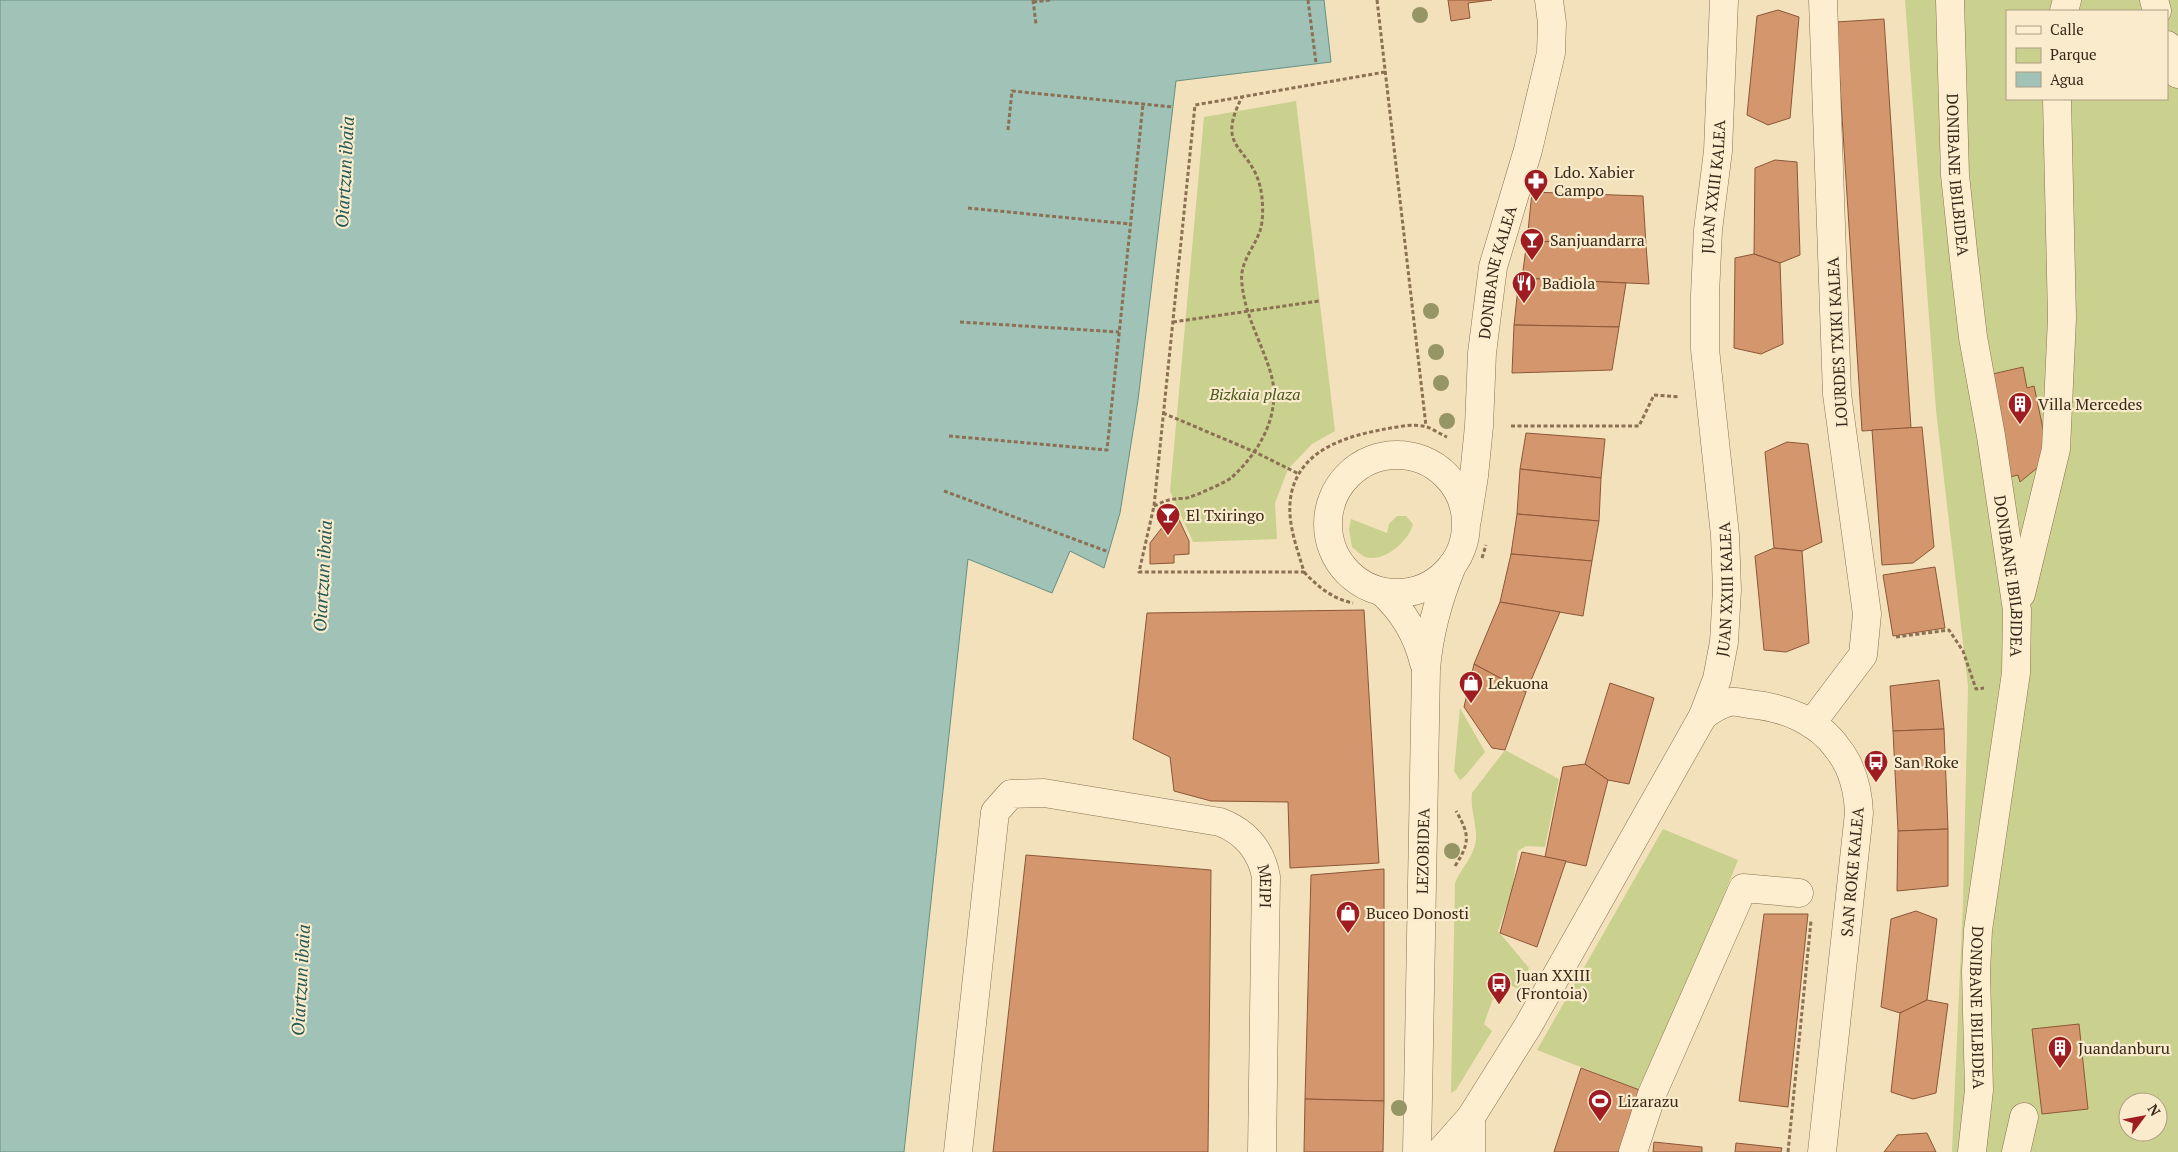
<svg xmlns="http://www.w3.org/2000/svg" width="2178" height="1152" font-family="'PT Serif',serif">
  <rect width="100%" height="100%" fill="#f2e1bb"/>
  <!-- green -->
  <g fill="#cad18e" fill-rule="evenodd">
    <path d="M1905,0H2178V1152H1952L1963,903L1968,686L1936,410ZM2007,11H2167V99H2007ZM2128,1102H2158V1132H2128Z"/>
    <path d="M1296,101L1335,431L1312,444L1288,469L1275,503L1277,539L1193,542L1170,491L1204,117Z"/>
    <path d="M1397,516H1406L1413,524C1409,541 1384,563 1365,557C1361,555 1356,550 1352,547L1349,530L1351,519L1387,533L1389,524Z"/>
    <path d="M1460,708L1485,752L1465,776L1460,780L1454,771Z"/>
    <path d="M1505,750L1559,779L1545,847L1526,846L1518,851L1512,890L1498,931L1529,968L1518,989L1508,984L1492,1001L1484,1024L1492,1031L1456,1090L1451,1093L1455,883C1461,868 1474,857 1476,840C1477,824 1470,809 1472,793Z"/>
    <path d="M1663,829L1738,860L1645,1092L1537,1050Z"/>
  </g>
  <!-- water -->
  <path fill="#a0c2b7" stroke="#669085" d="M0,0H1324L1331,62L1176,81L1138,400L1120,513L1104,568L1070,551L1052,593L968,559L904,1152H0Z"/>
  <!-- building -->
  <g fill="#d4966d" stroke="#8c5737">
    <path d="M1448,0H1492L1468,3L1470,18L1451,21Z"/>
    <path d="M1778,10L1799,17L1790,118L1768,125L1747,115L1757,16Z"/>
    <path d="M1884,19L1911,428L1862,431L1836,22Z"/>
    <path d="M1775,160L1797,162L1800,255L1780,263L1754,254L1755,168Z"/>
    <path d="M1532,192L1643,196L1646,245L1527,241Z"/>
    <path d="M1527,241L1646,245L1649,284L1522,278Z"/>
    <path d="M1754,254L1780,263L1783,344L1761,354L1734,348L1735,258Z"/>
    <path d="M1519,278L1626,283L1619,327L1514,325Z"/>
    <path d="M1514,325L1619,327L1612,370L1512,373Z"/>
    <path d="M2023,367L2027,388L2034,386L2050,462L2042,464L2020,482L2018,475L2010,477L1988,375Z"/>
    <path d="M1922,427L1934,547L1913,563L1882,565L1872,430Z"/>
    <path d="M1526,433L1605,439L1601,478L1520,469Z"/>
    <path d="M1787,442L1808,444L1822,542L1802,551L1774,548L1765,452Z"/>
    <path d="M1520,469L1601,478L1599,521L1517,514Z"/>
    <path d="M1175,511L1189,541V554L1174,555V563L1150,564V543Z"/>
    <path d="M1517,514L1599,521L1592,561L1511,554Z"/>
    <path d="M1774,548L1802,551L1809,643L1786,652L1764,650L1755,556Z"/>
    <path d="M1511,554L1592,561L1583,616L1500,602Z"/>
    <path d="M1935,567L1945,628L1893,636L1883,575Z"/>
    <path d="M1500,602L1560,612L1526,692L1474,664Z"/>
    <path d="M1364,610L1379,863L1290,868L1288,802L1211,801L1174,791L1170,757L1133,739L1147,613Z"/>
    <path d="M1474,664L1526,692L1505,750L1492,748L1464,707Z"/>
    <path d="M1939,680L1944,729L1893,731L1890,686Z"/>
    <path d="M1610,683L1654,698L1629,784L1608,780L1585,764Z"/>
    <path d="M1944,729L1948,829L1898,831L1893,731Z"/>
    <path d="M1585,764L1608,780L1586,866L1545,857L1563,767Z"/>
    <path d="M1948,829V886L1897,891L1898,831Z"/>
    <path d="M1522,852L1566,861L1537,947L1500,933Z"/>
    <path d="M1026,855L1211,870L1208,1152H993Z"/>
    <path d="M1384,869V1101L1305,1099L1311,875Z"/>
    <path d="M1916,911L1937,919L1927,1000L1900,1013L1881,1007L1891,919Z"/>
    <path d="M1764,914H1808L1788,1107L1739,1101Z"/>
    <path d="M1927,1000L1948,1004L1936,1093L1913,1099L1891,1092L1900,1013Z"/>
    <path d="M2079,1024L2088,1109L2042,1114L2032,1029Z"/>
    <path d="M1581,1068L1645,1092L1626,1152H1554Z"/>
    <path d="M1305,1099L1384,1101L1383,1152H1304Z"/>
    <path d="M1927,1133L1936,1152H1884L1897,1135Z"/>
    <path d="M1654,1142L1702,1147V1152H1653Z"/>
    <path d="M1736,1143L1782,1148L1781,1152H1735Z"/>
  </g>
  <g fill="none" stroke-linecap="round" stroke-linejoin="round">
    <defs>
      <g id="minor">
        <path id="s1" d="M1950,0L1955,175L1964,260L1973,337L1991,436L2017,610L2016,673L1978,930L1976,972L1979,1090L1972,1152"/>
        <path d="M2154,0L2157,11"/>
        <path d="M2064,11L2067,0"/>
        <path d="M2167,45L2178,74"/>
        <circle cx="1397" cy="524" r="69"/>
        <path id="s2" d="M1467,520L1474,476L1479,426L1482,353L1493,267L1528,150L1551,53L1552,23L1549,0"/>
        <path d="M1382,592C1404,612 1417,634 1424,663"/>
        <path d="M2021,594L2056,449L2062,318L2057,99"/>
        <path d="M1703,716C1711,710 1719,704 1730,702C1736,701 1743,703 1749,704C1783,707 1818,720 1838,749C1853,768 1858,790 1859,813L1822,1152"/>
        <path d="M1811,724L1863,655L1867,614L1837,394L1823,0"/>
        <path id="s3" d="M958,1152L995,812L1011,794L1044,793L1220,822C1246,832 1261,850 1266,877L1262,1152"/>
        <path id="s4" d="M1417,1152L1426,669C1429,633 1438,600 1452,566"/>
        <path id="s5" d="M1440,1152L1471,1117L1528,1026L1703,716L1717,679L1724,642L1727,590L1725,535L1705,349V295L1708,230L1718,151L1724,0"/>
        <path d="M1471,1152V1117"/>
        <path d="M1633,1152L1652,1094L1743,888L1799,893"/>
        <path d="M2016,1152L2024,1117"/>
      </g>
    </defs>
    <!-- minor casing -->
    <use href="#minor" stroke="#8b7053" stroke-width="29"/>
    <!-- path -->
    <g stroke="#8b7053" stroke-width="3" stroke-dasharray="4 2.5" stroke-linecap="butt">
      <path d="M1033,0L1036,24"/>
      <path d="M1308,0L1316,63"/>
      <path d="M1377,0L1426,426"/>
      <path d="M1033,2L1051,0"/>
      <path d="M1385,72L1195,105L1154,506L1139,572H1304C1296,544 1284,516 1293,487C1306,447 1349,436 1385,429C1398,427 1414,423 1427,427C1433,429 1440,434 1447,437"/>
      <path d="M1008,130L1012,91L1173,107"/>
      <path d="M968,208L1130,224"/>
      <path d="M960,322L1119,332"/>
      <path d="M1173,322L1319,301"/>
      <path d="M1163,413L1255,452L1299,474"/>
      <path d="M1511,426H1639L1654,395L1680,397"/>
      <path d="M949,436L1107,450L1143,104"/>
      <path d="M944,491L1109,552"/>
      <path d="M1154,506C1161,503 1168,499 1175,499C1180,498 1186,499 1190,497C1197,495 1226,482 1231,478C1260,452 1282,413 1271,374C1262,343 1245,316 1242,284C1239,263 1253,250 1260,231C1264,219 1263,198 1260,186C1249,144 1215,150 1242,97"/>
      <path d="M1482,558L1486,545"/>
      <path d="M1304,572C1318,587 1333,599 1353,603"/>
      <path d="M1896,637L1949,630L1963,651L1976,689L1984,688"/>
      <path d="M1455,866C1470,843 1470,835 1456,811"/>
      <path d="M1788,1152L1811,921"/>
    </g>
    <!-- minor -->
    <use href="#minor" stroke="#fceece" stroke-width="28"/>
  </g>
  <!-- trees -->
  <g fill="#959565">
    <circle cx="1420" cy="15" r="8"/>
    <circle cx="1431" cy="311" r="8"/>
    <circle cx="1436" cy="352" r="8"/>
    <circle cx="1441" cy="383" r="8"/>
    <circle cx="1447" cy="421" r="8"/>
    <circle cx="1452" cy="851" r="8"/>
    <circle cx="1399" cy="1108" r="8"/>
  </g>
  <!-- icons -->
  <defs>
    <symbol id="pharmacy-pin" viewBox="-11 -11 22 30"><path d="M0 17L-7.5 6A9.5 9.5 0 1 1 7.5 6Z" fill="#9f1d20" stroke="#f9ebcb"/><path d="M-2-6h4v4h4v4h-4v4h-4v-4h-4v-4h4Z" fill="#fff"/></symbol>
    <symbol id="bar-pin" viewBox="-11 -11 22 30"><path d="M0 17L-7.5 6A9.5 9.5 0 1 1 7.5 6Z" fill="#9f1d20" stroke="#f9ebcb"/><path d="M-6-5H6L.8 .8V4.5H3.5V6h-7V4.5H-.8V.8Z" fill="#fff"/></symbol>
    <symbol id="restaurant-pin" viewBox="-11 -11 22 30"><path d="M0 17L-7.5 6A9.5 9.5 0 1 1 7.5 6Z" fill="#9f1d20" stroke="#f9ebcb"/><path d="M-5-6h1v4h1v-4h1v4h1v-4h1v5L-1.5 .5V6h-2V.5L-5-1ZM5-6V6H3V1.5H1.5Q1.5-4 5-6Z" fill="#fff"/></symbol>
    <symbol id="building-pin" viewBox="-11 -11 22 30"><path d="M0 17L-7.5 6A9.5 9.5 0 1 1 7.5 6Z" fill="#9f1d20" stroke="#f9ebcb"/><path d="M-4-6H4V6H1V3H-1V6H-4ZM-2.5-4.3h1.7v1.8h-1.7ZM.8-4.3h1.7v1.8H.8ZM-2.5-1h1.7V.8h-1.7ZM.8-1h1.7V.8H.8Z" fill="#fff"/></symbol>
    <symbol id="shop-pin" viewBox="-11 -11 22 30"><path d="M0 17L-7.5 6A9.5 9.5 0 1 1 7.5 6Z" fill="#9f1d20" stroke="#f9ebcb"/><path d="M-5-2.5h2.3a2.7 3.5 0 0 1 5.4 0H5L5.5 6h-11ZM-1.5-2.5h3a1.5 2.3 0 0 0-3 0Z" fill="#fff"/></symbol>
    <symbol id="bus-pin" viewBox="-11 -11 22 30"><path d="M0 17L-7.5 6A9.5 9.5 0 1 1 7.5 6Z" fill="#9f1d20" stroke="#f9ebcb"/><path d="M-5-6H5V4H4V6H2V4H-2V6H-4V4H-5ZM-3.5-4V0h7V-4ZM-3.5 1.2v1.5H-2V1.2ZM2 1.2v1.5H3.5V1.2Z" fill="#fff"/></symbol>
    <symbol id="stadium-pin" viewBox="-11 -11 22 30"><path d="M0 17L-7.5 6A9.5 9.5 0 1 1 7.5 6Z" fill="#9f1d20" stroke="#f9ebcb"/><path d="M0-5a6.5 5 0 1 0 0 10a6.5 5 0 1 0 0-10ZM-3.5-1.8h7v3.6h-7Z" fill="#fff"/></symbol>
  </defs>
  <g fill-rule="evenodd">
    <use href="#pharmacy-pin" x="1522" y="167" width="28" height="38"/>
    <use href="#bar-pin" x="1518" y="226" width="28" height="38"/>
    <use href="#restaurant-pin" x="1510" y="269" width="28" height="38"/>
    <use href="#building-pin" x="2006" y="390" width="28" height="38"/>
    <use href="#bar-pin" x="1154" y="501" width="28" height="38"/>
    <use href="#shop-pin" x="1457" y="669" width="28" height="38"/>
    <use href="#bus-pin" x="1862" y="748" width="28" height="38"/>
    <use href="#shop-pin" x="1334" y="899" width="28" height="38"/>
    <use href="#bus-pin" x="1485" y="970" width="28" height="38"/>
    <use href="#building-pin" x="2046" y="1034" width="28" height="38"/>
    <use href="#stadium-pin" x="1586" y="1087" width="28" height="38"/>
  </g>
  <g text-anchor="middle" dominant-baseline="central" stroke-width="4.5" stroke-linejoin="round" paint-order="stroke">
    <!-- poi labels -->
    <g font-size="16" fill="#38281a" stroke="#f9ebcb" text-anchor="start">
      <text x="1554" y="172">Ldo. Xabier<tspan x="1554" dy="18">Campo</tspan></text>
      <text x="1550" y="240">Sanjuandarra</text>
      <text x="1542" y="283">Badiola</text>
      <text x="2038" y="404">Villa Mercedes</text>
      <text x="1186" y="515">El Txiringo</text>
      <text x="1488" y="683">Lekuona</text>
      <text x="1894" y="762">San Roke</text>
      <text x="1366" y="913">Buceo Donosti</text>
      <text x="1516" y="975">Juan XXIII<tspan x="1516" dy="18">(Frontoia)</tspan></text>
      <text x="2078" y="1048">Juandanburu</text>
      <text x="1618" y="1101">Lizarazu</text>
    </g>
    <!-- street labels -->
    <g font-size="16" fill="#38281a" stroke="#f9ebcb">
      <text stroke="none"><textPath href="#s1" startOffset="175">DONIBANE IBILBIDEA</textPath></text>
      <text stroke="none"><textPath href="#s5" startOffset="1044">JUAN XXIII KALEA</textPath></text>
      <text stroke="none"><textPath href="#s2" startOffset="250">DONIBANE KALEA</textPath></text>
      <text transform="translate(1837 342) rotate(-93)">LOURDES TXIKI KALEA</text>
      <text stroke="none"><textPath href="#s1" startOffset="580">DONIBANE IBILBIDEA</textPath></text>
      <text stroke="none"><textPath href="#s5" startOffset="640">JUAN XXIII KALEA</textPath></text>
      <text stroke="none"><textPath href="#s4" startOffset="301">LEZOBIDEA</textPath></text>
      <text transform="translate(1852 872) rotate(-85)">SAN ROKE KALEA</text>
      <text stroke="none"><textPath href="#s3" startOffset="662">MEIPI</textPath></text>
      <text stroke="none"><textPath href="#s1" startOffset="1015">DONIBANE IBILBIDEA</textPath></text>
    </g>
    <!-- park labels -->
    <g font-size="16" font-style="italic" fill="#49571e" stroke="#f9ebcb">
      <text x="1255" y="394">Bizkaia plaza</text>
    </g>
    <!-- water labels -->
    <g font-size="18" font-style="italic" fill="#275956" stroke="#f9ebcb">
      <text transform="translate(344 172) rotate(-87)">Oiartzun ibaia</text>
      <text transform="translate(322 576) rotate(-87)">Oiartzun ibaia</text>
      <text transform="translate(300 980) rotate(-87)">Oiartzun ibaia</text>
    </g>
  </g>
  <!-- legend -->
  <rect x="2006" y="10" width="162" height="90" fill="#f9ebcb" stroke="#ac9d84"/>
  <rect x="2016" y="26" width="25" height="8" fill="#fceece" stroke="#ac9d84"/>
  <text x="2050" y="35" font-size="15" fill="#38281a">Calle</text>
  <rect x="2016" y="48" width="25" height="15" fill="#cad18e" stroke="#ac9d84"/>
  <text x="2050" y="60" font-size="15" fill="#38281a">Parque</text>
  <rect x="2016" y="72" width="25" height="15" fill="#a0c2b7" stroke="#ac9d84"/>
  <text x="2050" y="85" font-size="15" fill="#38281a">Agua</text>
  <!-- north arrow -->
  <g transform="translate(2143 1117) rotate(58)"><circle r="24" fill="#f9ebcb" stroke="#ac9d84"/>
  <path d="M0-4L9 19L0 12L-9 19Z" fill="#9f1d20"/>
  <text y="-8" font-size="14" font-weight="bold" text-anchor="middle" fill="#38281a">N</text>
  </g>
</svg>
